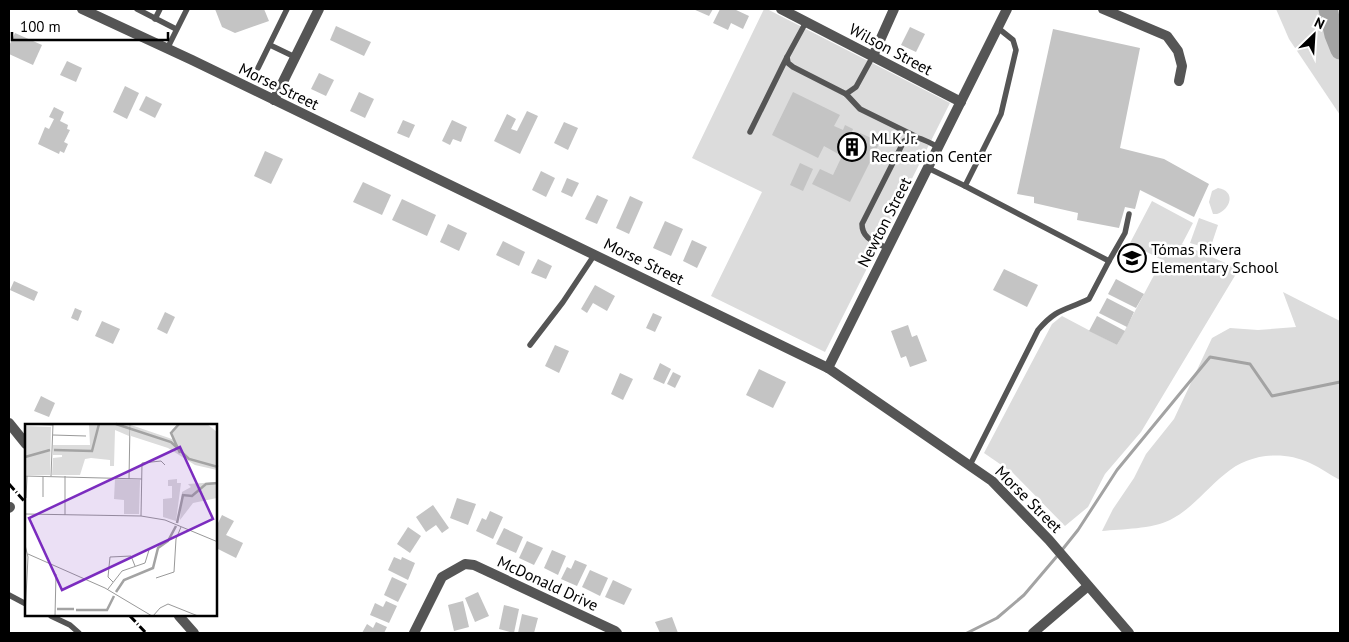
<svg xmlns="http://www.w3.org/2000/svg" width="1349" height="642" font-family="'PT Sans',sans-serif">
  <rect width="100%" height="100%" fill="#fff"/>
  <!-- green -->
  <g fill="#dcdcdc">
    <path d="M764,9H767L950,103L825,352L711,296L762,192L692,158Z"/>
    <path d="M1276,9H1340V115L1289,39Z"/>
    <path d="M1218,188C1236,191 1231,209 1217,214H1213L1209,202L1212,191Z"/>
    <path d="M1152,201L1193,223L1182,244L1239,269L1141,432L1105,474L1088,507L1065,526L1013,473L984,453L1052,324L1062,316L1117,345L1162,260L1130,243Z"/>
    <path d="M1199,218L1218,225L1210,249L1190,243Z"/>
    <path d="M1283,292L1340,321V480C1330,475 1321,468 1310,463C1282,450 1248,454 1225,474C1206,489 1192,509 1170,520C1152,529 1122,529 1102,531L1113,509L1134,478L1146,454L1174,419L1212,338L1230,328L1258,330L1296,327Z"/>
  </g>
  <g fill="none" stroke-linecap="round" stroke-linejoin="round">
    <!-- stream -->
    <g stroke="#a3a3a3" stroke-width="3">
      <path d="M1336,41L1340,28"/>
      <path d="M1062,550L1078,530L1117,470L1210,357L1250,364L1272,396L1340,382"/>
      <path d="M967,633L997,618L1024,595L1058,555"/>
    </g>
    <!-- river -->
    <path stroke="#a3a3a3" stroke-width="19" d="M1328,9L1334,35L1340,50"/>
  </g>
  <!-- building -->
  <g fill="#c4c4c4">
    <path d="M215,9H264L269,21L235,33L222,27Z"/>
    <path d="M693,9H713L709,16Z"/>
    <path d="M720,9H734L749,16L743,29L731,23L728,30L713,23Z"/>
    <path d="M336,26L371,42L364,56L330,40Z"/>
    <path d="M910,27L925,34L916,52L901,45Z"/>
    <path d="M1053,29L1140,48L1120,148L1164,159L1209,184L1194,217L1140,190L1135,209L1125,207L1119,228L1077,220L1078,213L1034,203V197L1017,194Z"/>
    <path d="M15,33L42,45L33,65L9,54V46Z"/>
    <path d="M67,61L82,68L76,82L60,75Z"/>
    <path d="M319,73L334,80L326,96L311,89Z"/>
    <path d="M125,86L139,93L127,119L113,112Z"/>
    <path d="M359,92L374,99L365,118L350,111Z"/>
    <path d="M793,92L840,115L834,126L843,130L845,125L853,129L851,134L858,137L860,133L880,142L850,202L812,184L820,169L833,175L842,156L824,146L818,158L772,135Z"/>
    <path d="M146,96L162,104L155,118L139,110Z"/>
    <path d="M54,107L64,112L60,121L68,125L67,129L70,130L64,142L68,144L64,153L60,151L59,154L38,144L45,127L49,129L54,119L49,117Z"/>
    <path d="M527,111L538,116L520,154L494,141L507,114L516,119L511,129L517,131Z"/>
    <path d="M403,120L415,125L409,138L397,133Z"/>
    <path d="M452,120L467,127L461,142L453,139L450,145L442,141Z"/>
    <path d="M564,122L578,128L568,150L554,143Z"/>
    <path d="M265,151L283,159L271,184L254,176Z"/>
    <path d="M800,163L813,169L803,191L790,185Z"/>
    <path d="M541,171L555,178L546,197L532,190Z"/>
    <path d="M567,178L579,183L572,197L561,192Z"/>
    <path d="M363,182L391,195L382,215L353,202Z"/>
    <path d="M597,195L608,200L597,224L585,219Z"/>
    <path d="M630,196L643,202L629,234L616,228Z"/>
    <path d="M402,199L436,215L427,236L392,220Z"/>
    <path d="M665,221L683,229L671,256L653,248Z"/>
    <path d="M448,224L467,233L459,251L440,242Z"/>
    <path d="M692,240L707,247L697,268L683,261Z"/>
    <path d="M503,241L525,252L519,266L496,255Z"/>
    <path d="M538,259L552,266L546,279L531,273Z"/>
    <path d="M1004,269L1038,285L1027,307L993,290Z"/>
    <path d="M1116,279L1144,294L1136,308L1108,294Z"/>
    <path d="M14,281L38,292L34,301L10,290Z"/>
    <path d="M595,285L615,296L607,311L593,303L587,313L581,309Z"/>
    <path d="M1107,298L1134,312L1127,327L1099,313Z"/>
    <path d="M75,308L82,311L78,321L71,318Z"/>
    <path d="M165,312L175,317L167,334L157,329Z"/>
    <path d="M653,313L662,317L655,332L646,328Z"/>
    <path d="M1097,316L1125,331L1117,345L1089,331Z"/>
    <path d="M102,321L120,329L113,344L95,336Z"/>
    <path d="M908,325L912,337L917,335L927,361L910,367L906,356L901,358L891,331Z"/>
    <path d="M555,345L569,351L559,373L545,366Z"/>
    <path d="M660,363L671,369L664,384L653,379Z"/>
    <path d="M759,369L786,382L773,408L746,395Z"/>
    <path d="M673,372L681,376L675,388L667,384Z"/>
    <path d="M620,373L633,379L623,400L611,394Z"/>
    <path d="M41,396L55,403L49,417L34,411Z"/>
    <path d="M457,498L476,504L468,525L450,518Z"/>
    <path d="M433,505L449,528L442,533L436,525L426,532L416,517Z"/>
    <path d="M490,511L503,517L493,539L476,531L482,518L486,520Z"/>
    <path d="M222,515L234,521L226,535L243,543L236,558L216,548V527Z"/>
    <path d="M408,527L421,536L410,553L397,544Z"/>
    <path d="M504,528L523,537L516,553L496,544Z"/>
    <path d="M527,541L543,548L534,565L519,558Z"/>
    <path d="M552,550L566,556L558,575L544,568Z"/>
    <path d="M394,557L401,560L402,557L415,563L408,580L388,570Z"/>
    <path d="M575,560L587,565L577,586L561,579L567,567L571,569Z"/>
    <path d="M590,570L608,578L600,596L582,587Z"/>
    <path d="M392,577L407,584L398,602L384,595Z"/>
    <path d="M613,580L632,589L624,605L605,597Z"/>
    <path d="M478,592L489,616L475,622L465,598Z"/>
    <path d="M386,601L397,606L389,623L370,615L375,603L383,607Z"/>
    <path d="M463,601L469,627L454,631L448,605Z"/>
    <path d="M504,605L519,609L514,633L499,629Z"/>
    <path d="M522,614L538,618L534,633H518Z"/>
    <path d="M672,617L678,633H660L655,622Z"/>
    <path d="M376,622L387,627L384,633H362L367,624L373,628Z"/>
  </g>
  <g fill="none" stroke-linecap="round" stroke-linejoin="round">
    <!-- service -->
    <g stroke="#555" stroke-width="5.5">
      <path d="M137,9L176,29"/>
      <path d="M155,19L160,9"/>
      <path d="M806,22L787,57L788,63L793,67L846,94L856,87L873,56"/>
      <path d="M270,45L295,57"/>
      <path d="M167,49L187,9"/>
      <path d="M258,68L287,9"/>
      <path d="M846,94L860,109L915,136"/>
      <path d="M750,132L787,57"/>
      <path d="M928,168L965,186L1001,114L1016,50L1013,40L998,28"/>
      <path d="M965,186L1109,261L1089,299C1064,311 1057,308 1038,330L970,465"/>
      <path d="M887,248C875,242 862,239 862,224L904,141C916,133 926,141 938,147"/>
      <path d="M1109,261L1125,233L1129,214"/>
      <path d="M530,345L563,302L595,254"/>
      <path d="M9,595L26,604"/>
      <path d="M51,616L70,625L79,633"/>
    </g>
    <!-- minor -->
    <g stroke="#555" stroke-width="10">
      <path d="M781,9L961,102"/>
      <path d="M1103,9L1167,36L1178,51L1182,66L1179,81"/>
      <path d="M873,56L894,9"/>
      <path d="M274,100L319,9"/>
      <path d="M828,368L1007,9"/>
      <path d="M9,423L26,444"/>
      <path d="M9,508L10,507"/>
      <path d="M179,616L194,633"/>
      <path d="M414,633L442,577L465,564L474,565L615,631L617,633"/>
      <path d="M1033,633L1088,586"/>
    </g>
    <!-- tertiary -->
    <path stroke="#555" stroke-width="10" d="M82,9L192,60L828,368L992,481L1049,540L1129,633"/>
    <!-- rail -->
    <g stroke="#000" stroke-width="3" stroke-dasharray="8 2.5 1 2.5" stroke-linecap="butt">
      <path d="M9,484L26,503"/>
      <path d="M130,616L146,633"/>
    </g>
  </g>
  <!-- icons -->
  <defs>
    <symbol id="building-ring" viewBox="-11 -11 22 22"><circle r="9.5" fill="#fff" stroke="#000" stroke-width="1.5"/><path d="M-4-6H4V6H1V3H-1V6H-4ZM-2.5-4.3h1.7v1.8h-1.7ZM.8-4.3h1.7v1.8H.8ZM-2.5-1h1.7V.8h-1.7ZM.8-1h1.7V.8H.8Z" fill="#000"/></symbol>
    <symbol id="school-ring" viewBox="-11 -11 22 22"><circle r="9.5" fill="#fff" stroke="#000" stroke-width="1.5"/><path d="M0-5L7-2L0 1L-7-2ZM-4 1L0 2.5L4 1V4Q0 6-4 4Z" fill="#000"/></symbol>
  </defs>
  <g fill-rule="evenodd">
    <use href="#building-ring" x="836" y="131" width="32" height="32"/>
    <use href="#school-ring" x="1116" y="242" width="32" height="32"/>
  </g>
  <g text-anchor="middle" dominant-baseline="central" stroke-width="5" stroke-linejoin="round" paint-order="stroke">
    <!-- street labels -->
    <g font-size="16" fill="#000" stroke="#fff">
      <text transform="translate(891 49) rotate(28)">Wilson Street</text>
      <text transform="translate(279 86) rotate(26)">Morse Street</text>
      <text transform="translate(884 222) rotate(-63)">Newton Street</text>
      <text transform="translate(644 261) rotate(26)">Morse Street</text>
      <text transform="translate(1029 499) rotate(45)">Morse Street</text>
      <text transform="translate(548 583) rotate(25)">McDonald Drive</text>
    </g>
    <!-- poi labels -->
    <g font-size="16" fill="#000" stroke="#fff" text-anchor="start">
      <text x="871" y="138">MLK Jr.<tspan x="871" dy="18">Recreation Center</tspan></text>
      <text x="1151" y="249">Tómas Rivera<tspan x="1151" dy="18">Elementary School</tspan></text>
    </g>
  </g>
  <!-- overview -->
  <g transform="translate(25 424)">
    <rect width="192" height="192" fill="#fff"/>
    <path d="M40,0H104V12L90,6L89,42H85V36L66,34L60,35L55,51H27L28,34L37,33V31H28V21H65L64,1ZM154,0H182L192,8V46L170,41L143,24L106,12V1L147,15V6ZM0,2L26,3L25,51H0ZM90,55L115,56L114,90H99V76L89,75ZM152,55V59H156L151,97L138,93V75L147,74V62H143V56ZM192,58V74L168,79L155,96L157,68L166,63L163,60Z" fill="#dcdcdc"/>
    <path fill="none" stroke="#a3a3a3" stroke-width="2.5" d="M91,0L146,18L164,35L193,43M154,0L146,9L155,29M29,26L67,27L74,0M0,33L25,26M152,99L158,71L167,72L181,60L193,59M91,168L99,156L128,144L133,124L143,117L151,102M32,185H49M51,186H82L89,172"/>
    <path fill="none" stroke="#999" stroke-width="1" d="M0,0L28,1M28,11L61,12M0,52L117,55M26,52L28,0M104,55L105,0M18,73V52M1,74L2,52M0,90L116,92L140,96L193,118M40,91V52M116,92L117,39L136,37L140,41M0,121L3,133L0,192M3,130L80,164L127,192M131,154L149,148L151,115L156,103M88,158L83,153L85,133L106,132L110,142M83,165L97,147L120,139L124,126M30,192L31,150M128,192L135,184L143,180L173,192"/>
    <path fill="#7b2cbf" fill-opacity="0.15" stroke="#7b2cbf" stroke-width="2.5" d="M155,23L188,95L37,166L4,94Z"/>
    <rect width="192" height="192" fill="none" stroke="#000" stroke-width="2.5"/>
  </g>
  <!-- border -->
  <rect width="1349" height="642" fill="none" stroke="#000000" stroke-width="20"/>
  <!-- north arrow -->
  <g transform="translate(1314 35) rotate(25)" stroke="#ffffff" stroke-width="4" paint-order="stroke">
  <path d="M0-4L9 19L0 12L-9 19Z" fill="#000000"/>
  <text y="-8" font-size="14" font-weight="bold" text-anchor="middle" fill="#000000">N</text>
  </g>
  <!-- scale -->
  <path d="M12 32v8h156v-8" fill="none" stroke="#000000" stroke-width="2.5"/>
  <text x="20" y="32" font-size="15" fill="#000000" stroke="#ffffff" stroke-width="4" paint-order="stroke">100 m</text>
</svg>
